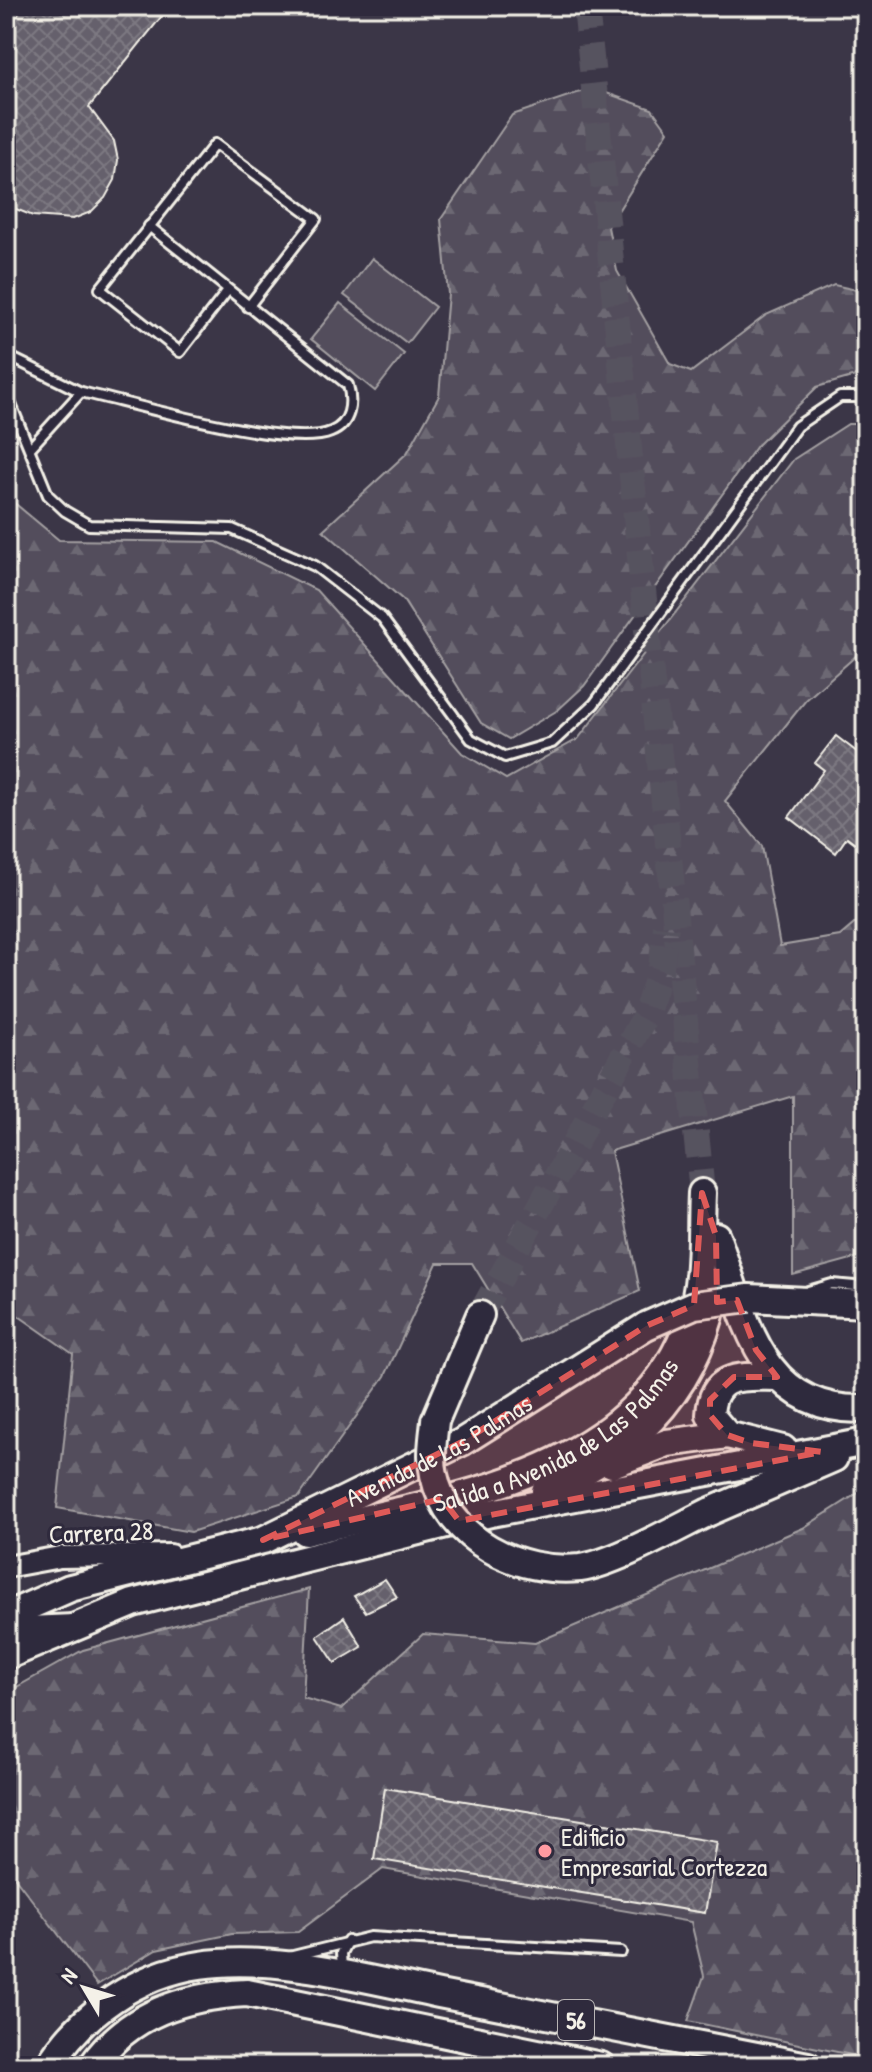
<svg xmlns="http://www.w3.org/2000/svg" width="872" height="2072" font-family="'Patrick Hand',sans-serif">
  <defs>
    <pattern id="forest-firs" width="22" height="20" patternUnits="userSpaceOnUse" patternTransform="scale(2)"><rect width="22" height="20" fill="#534e5c"/><path d="M5 1l3.5 6h-7zM16 11l3.5 6h-7z" fill="#6c6873"/></pattern>
    <pattern id="building-cross-hatch" width="8" height="8" patternUnits="userSpaceOnUse" patternTransform="scale(2)"><rect width="8" height="8" fill="#65616c"/><path d="M0 0l8 8M0 8l8-8" fill="none" stroke="#7c7881"/></pattern>
  </defs>
  <rect width="100%" height="100%" fill="#3b3647"/>
  <filter id="ink" filterUnits="userSpaceOnUse"><feTurbulence type="fractalNoise" baseFrequency=".0125" numOctaves="2"/><feDisplacementMap in="SourceGraphic" scale="16" xChannelSelector="R" yChannelSelector="G"/><feConvolveMatrix kernelMatrix="1 2 1 2 8 2 1 2 1" color-interpolation-filters="sRGB"/></filter>
  <g filter="url(#ink)">
    <!-- forest -->
    <g fill="url(#forest-firs)" stroke="#a4a0a2" stroke-width="2">
      <path d="M592,88L652,109L668,131L608,227L617,271L670,364L691,372L766,315L834,285L866,292V373L817,387L757,446L584,686L558,710L509,739L481,723L403,600L323,530L407,453L439,396L448,294L441,219L512,115Z"/>
      <path d="M848,424H866V647L806,700L725,801L762,846L780,946L840,936L866,914V1255L793,1275V1096L611,1151L640,1291L521,1343L472,1263H437L385,1376L299,1497L191,1532L57,1508L73,1354L6,1307V496L59,540L217,542L316,590L462,753L506,779L578,739L794,459Z"/>
      <path d="M866,1488V2058L688,2021L704,1976L691,1922L383,1869L298,1932L232,1934L156,1950L97,1985L6,1866V1693L83,1650L309,1589L303,1698L341,1709L423,1634L535,1643L803,1528Z"/>
    </g>
    <!-- garden -->
    <g fill="#534e5c" stroke="#a4a0a2" stroke-width="2">
      <path d="M372,258L435,307L407,343L344,295Z"/>
      <path d="M340,303L404,354L375,391L311,339Z"/>
    </g>
    <!-- building -->
    <g fill="url(#building-cross-hatch)" stroke="#f4f1e8" stroke-width="2">
      <path d="M23,6H170L89,107L114,141L118,160L115,180L105,198L91,212L73,219L33,216L6,205V28Z"/>
      <path d="M836,736L866,759V851L847,837L836,853L789,817L824,770L815,763Z"/>
      <path d="M385,1579L397,1597L366,1612L354,1596Z"/>
      <path d="M344,1617L362,1647L335,1663L317,1636Z"/>
      <path d="M385,1788L717,1842L705,1913L374,1859Z"/>
    </g>
    <g fill="none" stroke-linecap="round" stroke-linejoin="round">
      <!-- primary-tunnel -->
      <g stroke="#57525f" stroke-width="26" stroke-dasharray="26 13" stroke-linecap="butt">
        <path d="M586,6L702,1193"/>
        <path d="M480,1315L644,1018L661,968L666,927"/>
      </g>
      <defs>
        <g id="service">
          <path d="M228,290L180,352L100,289L215,144L316,219L248,307"/>
          <path d="M6,355L81,392L31,447"/>
          <path d="M6,392L48,495L65,511L89,525L232,529L315,566L382,618L471,739L505,757L552,743L594,704L797,426L840,397H866"/>
          <path d="M81,392C131,403 290,450 331,432C351,424 353,403 348,385L149,226"/>
          <path d="M808,1291L832,1284L866,1287"/>
          <path d="M289,1957L370,1937L621,1952"/>
          <path d="M342,1969L341,1953L348,1940"/>
        </g>
        <g id="tertiary">
          <path d="M6,1567L60,1557L170,1555"/>
          <path d="M6,1628L74,1625"/>
        </g>
        <g id="primary">
          <path d="M716,1236C745,1315 758,1413 866,1409"/>
          <path d="M749,1298L866,1304"/>
          <path d="M777,1377C744,1377 712,1371 710,1415L727,1435L783,1449"/>
          <path d="M435,1421L480,1315"/>
          <path d="M612,1464L667,1443L727,1435"/>
          <path d="M545,1491C638,1451 701,1385 717,1282"/>
          <path d="M709,1512L834,1458"/>
          <path id="s1" d="M305,1532C445,1499 636,1477 690,1319C704,1279 700,1234 702,1193"/>
          <path id="s2" d="M6,1616L70,1588L263,1540L462,1442L646,1326"/>
          <path d="M6,1656L133,1603L306,1559L491,1513L866,1442"/>
          <path d="M49,2066C81,2013 138,1974 200,1965C273,1954 367,1979 439,1994C562,2018 685,2042 808,2066"/>
          <path d="M92,2066C129,2013 185,1996 247,1993L601,2066"/>
        </g>
      </defs>
      <!-- service casing -->
      <use href="#service" stroke="#f4f1e8" stroke-width="14"/>
      <!-- tertiary casing -->
      <use href="#tertiary" stroke="#f4f1e8" stroke-width="26"/>
      <!-- primary casing -->
      <use href="#primary" stroke="#f4f1e8" stroke-width="32"/>
      <!-- service -->
      <use href="#service" stroke="#2f2a3d" stroke-width="8"/>
      <!-- tertiary -->
      <use href="#tertiary" stroke="#2f2a3d" stroke-width="20"/>
      <!-- primary -->
      <use href="#primary" stroke="#2f2a3d" stroke-width="26"/>
      <defs>
        <g id="primary-bridge">
          <path d="M646,1326L694,1305L749,1298"/>
          <path d="M435,1421C433,1439 430,1458 434,1475C448,1541 519,1574 580,1568C613,1564 678,1527 709,1512"/>
        </g>
      </defs>
      <!-- primary-bridge casing -->
      <use href="#primary-bridge" stroke="#f4f1e8" stroke-width="32" stroke-linecap="butt"/>
      <!-- primary-bridge -->
      <use href="#primary-bridge" stroke="#2f2a3d" stroke-width="26"/>
    </g>
  </g>
  <!-- marked area -->
  <path fill="#de5a58" fill-opacity="0.2" stroke="#de5a58" stroke-width="6" stroke-dasharray="16 10" stroke-linejoin="round" d="M702,1193L716,1236L717,1302L737,1300L756,1350L777,1377H734L710,1400V1415L727,1435L751,1443L822,1452L459,1521L442,1499L263,1540L462,1442L646,1326L694,1305Z"/>
  <!-- markers -->
  <circle fill="#ff9aa2" stroke="#2f2a3d" stroke-width="3" cx="545" cy="1851" r="8"/>
  <g text-anchor="middle" dominant-baseline="central" stroke-width="6" stroke-linejoin="round" paint-order="stroke">
    <!-- shield labels -->
    <rect fill="#2f2a3d" stroke="#b9b5b5" stroke-width="2" x="558" y="2000" width="36" height="40" rx="6"/>
    <g font-size="24" font-weight="bold" fill="#f4f1e8">
      <text x="576" y="2020">56</text>
    </g>
    <!-- street labels -->
    <g font-size="26" fill="#f4f1e8" stroke="#2f2a3d">
      <text stroke="none"><textPath href="#s1" startOffset="274">Salida a Avenida de Las Palmas</textPath></text>
      <text stroke="none"><textPath href="#s2" startOffset="466">Avenida de Las Palmas</textPath></text>
      <text transform="translate(101 1532) rotate(-2)">Carrera 28</text>
    </g>
    <!-- poi labels -->
    <g font-size="26" fill="#f4f1e8" stroke="#2f2a3d" text-anchor="start">
      <text x="561" y="1836">Edificio<tspan x="561" dy="30">Empresarial Cortezza</tspan></text>
    </g>
  </g>
  <!-- margin -->
  <rect width="872" height="2072" fill="none" stroke="#2f2a3d" stroke-width="32"/>
  <rect x="16" y="16" width="840" height="2040" fill="none" stroke="#f4f1e8" stroke-width="3" filter="url(#ink)"/>
  <!-- north arrow -->
  <g transform="translate(84 1988) rotate(308)" stroke="#2f2a3d" stroke-width="6" paint-order="stroke">
  <path d="M0-6L14 30L0 20L-14 30Z" fill="#f4f1e8"/>
  <text y="-12" font-size="22" font-weight="bold" text-anchor="middle" fill="#f4f1e8">N</text>
  </g>
</svg>
